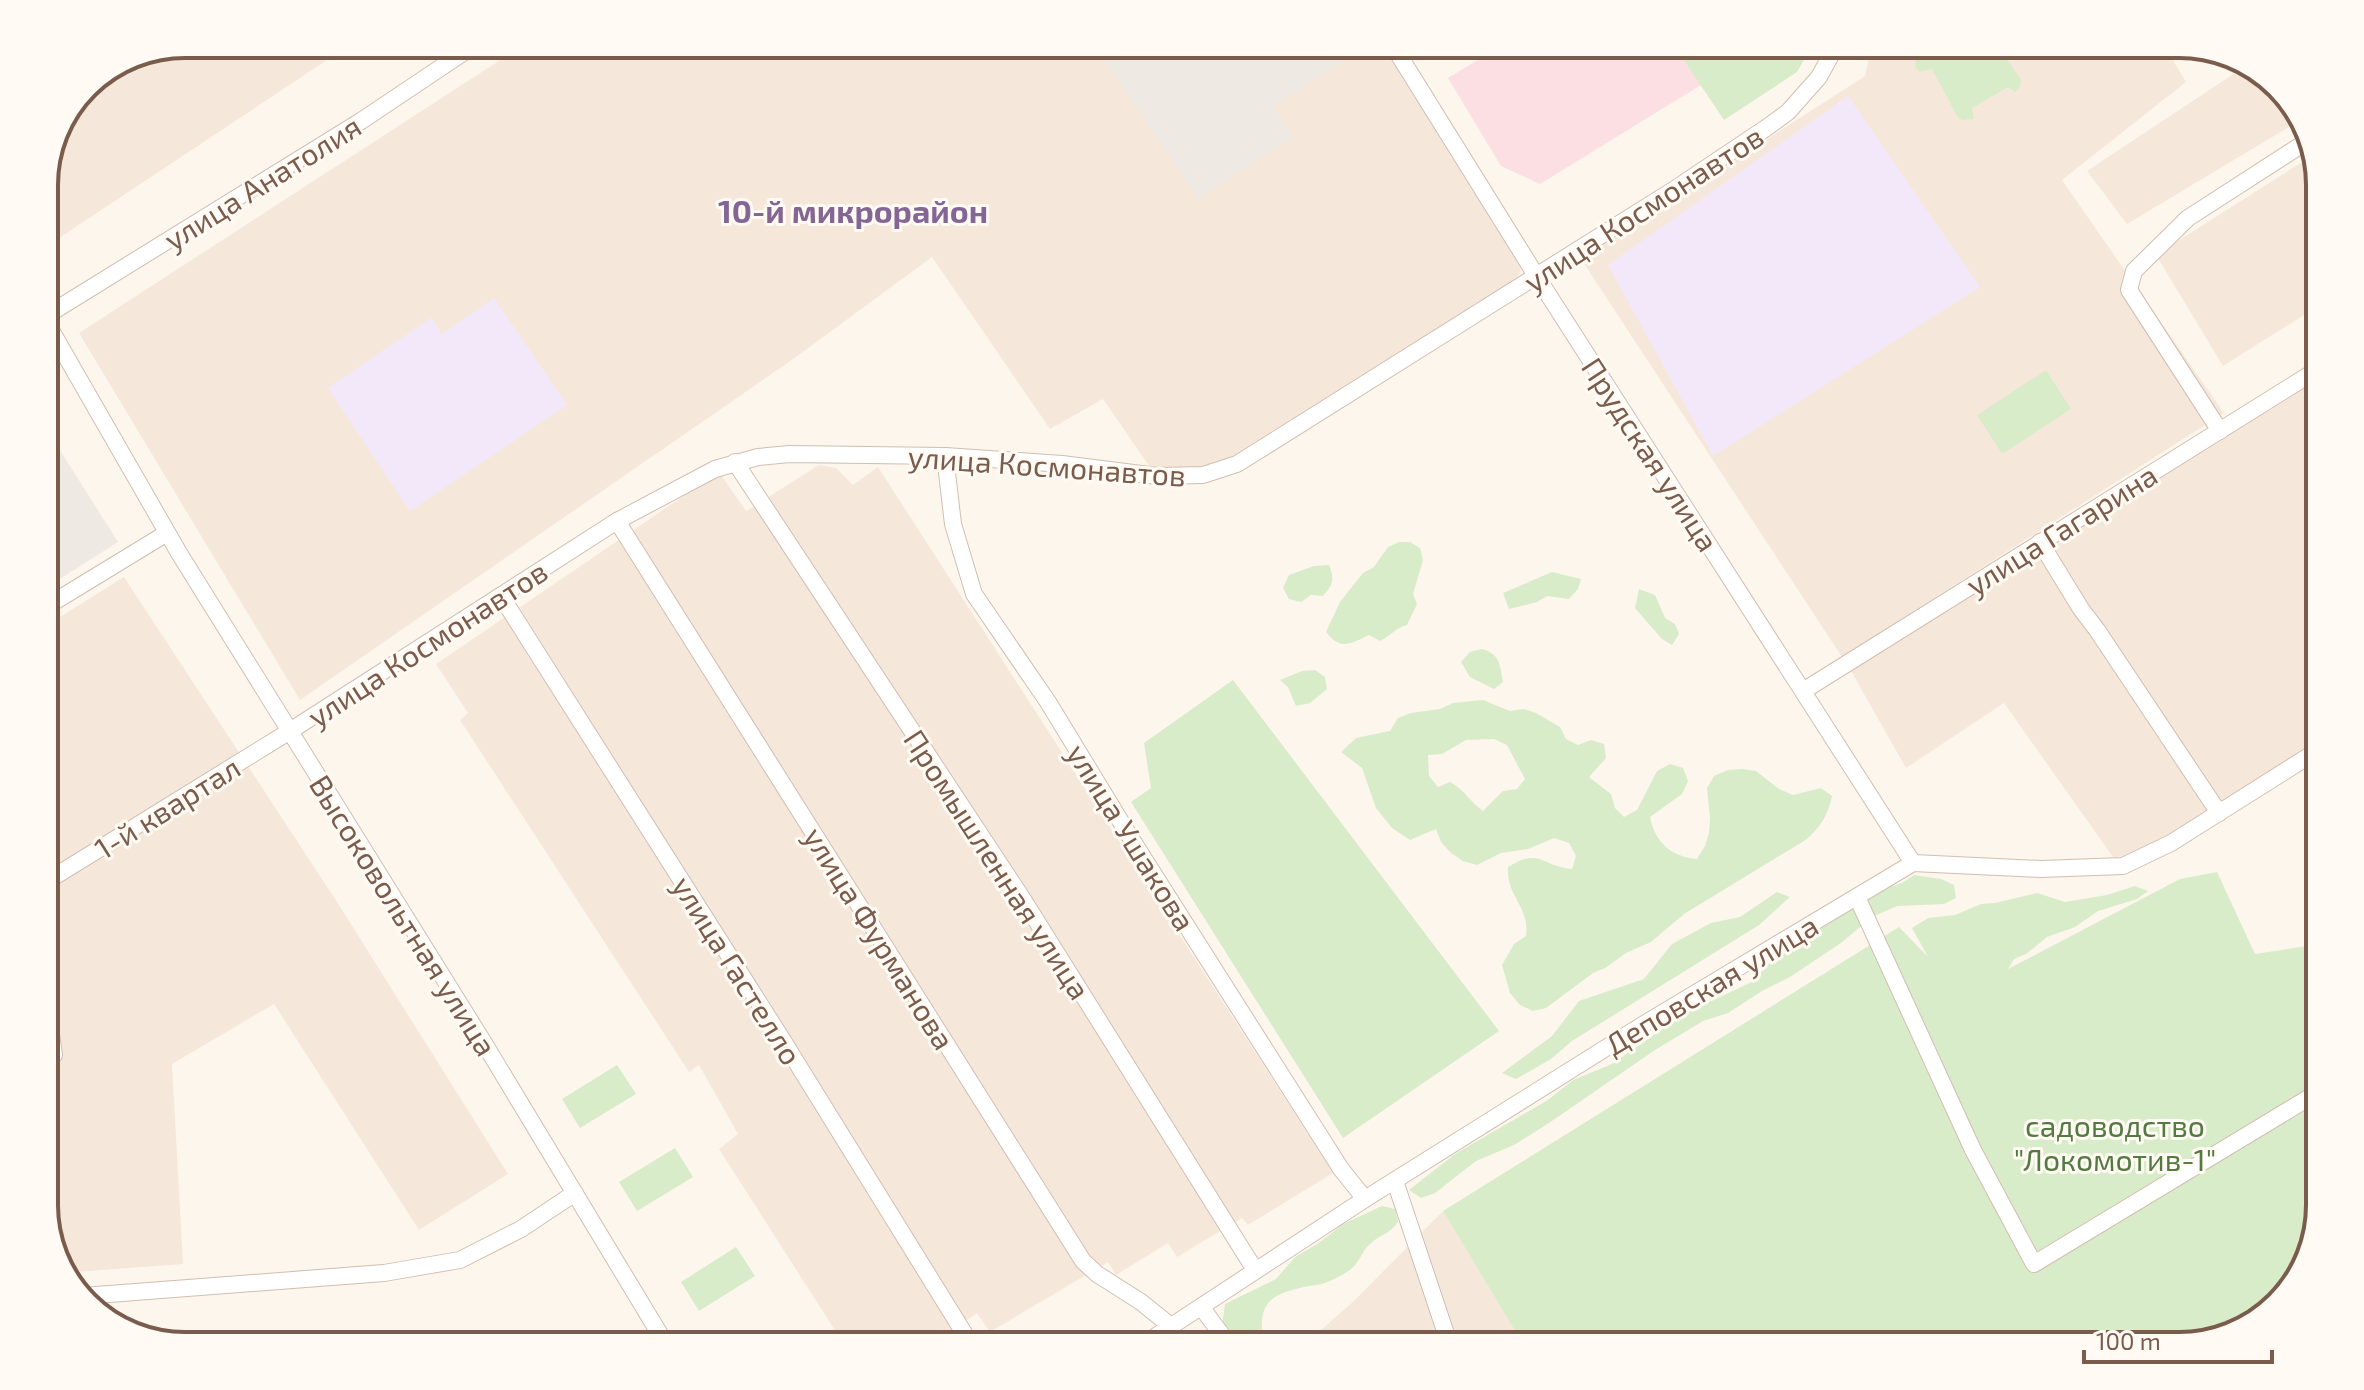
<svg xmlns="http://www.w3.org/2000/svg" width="2364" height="1390" font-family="'Exo 2',sans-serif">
  <rect width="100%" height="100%" fill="#fdf6ec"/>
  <!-- residential -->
  <g fill="#f5e8da">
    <path d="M185,44H351L44,248V177L86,85L132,55Z"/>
    <path d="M525,44H1384L1517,252L1521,270L1514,283L1217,467H1150L1103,399L1050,429L932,257L796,357L300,700L79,333Z"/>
    <path d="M1872,44H2163L2186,82L2062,180L2224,413L1842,657L1581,259L1865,76Z"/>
    <path d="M2250,63L2301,114L2302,119L2127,224L2087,171Z"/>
    <path d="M2313,155L2320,177V305L2223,366L2156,255Z"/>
    <path d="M2320,376V739L2134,856L2113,857L2004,703L1906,768L1851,671Z"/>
    <path d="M819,465L836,468L853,485L878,467L1333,1173L1248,1225L1242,1218L1177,1257L1168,1243L1116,1275L1108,1262L990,1332L977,1313L951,1331L894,1346H845L719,1149L738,1134L699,1065L689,1072L460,720L468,713L436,664L719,472L746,511Z"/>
    <path d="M124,577L339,905L508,1174L419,1230L274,1004L172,1064L183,1264L62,1273L44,1213V627Z"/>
    <path d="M1443,1211L1524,1346H1303L1355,1300Z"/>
  </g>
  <!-- industrial -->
  <g fill="#efe9e4">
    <path d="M1093,44H1353L1358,52L1273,106L1293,138L1198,198Z"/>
    <path d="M44,425L118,542L44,589Z"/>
  </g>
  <!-- education -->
  <g fill="#f3e8fa">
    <path d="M1848,96L1980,287L1713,456L1608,265Z"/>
    <path d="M494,298L567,405L410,511L328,388L431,318L442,334Z"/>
  </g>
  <!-- medical -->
  <path fill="#fbdfe3" d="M1504,44H1673L1701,85L1540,184L1501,166L1448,78Z"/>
  <!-- green -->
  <g fill="#d8ecc9" fill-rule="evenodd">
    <path d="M1673,44H1799L1806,56L1797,72L1724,120Z"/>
    <path d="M1939,44H1986L1990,50L2000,49L2021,80L2020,87L2015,92L2008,87L1972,108L1974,119L1962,120L1957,116L1932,69L1920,72L1915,67L1917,50L1928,46L1938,49Z"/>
    <path d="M2046,370L2071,409L2002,454L1977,415Z"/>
    <path d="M1399,542H1410L1420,548L1423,560L1413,594L1417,604L1407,625C1395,628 1391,636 1380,641L1369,635C1350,644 1341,651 1326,632L1340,602L1363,573L1374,567L1388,547Z"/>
    <path d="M1329,565C1335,579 1333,585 1323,596L1311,595L1301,602L1289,599L1283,588L1289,575L1314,566Z"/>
    <path d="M1552,572L1581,579L1578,589L1569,599L1547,596L1537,602L1509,609L1503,593Z"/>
    <path d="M1639,589L1655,595L1665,618L1675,624L1679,634L1672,645L1662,639L1635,608Z"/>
    <path d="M1481,649C1500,653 1500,665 1503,682L1494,689L1470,677L1461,662L1470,652Z"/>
    <path d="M1315,670L1325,677L1327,689L1310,703L1296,706L1288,687L1280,680L1302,671Z"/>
    <path d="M1233,680L1499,1031L1343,1138L1131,802L1151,788L1144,743Z"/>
    <path d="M1483,700L1510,711L1524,709L1536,713L1560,727L1566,739L1578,745L1591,740L1604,744L1606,758L1589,777L1611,794L1615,808L1624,817L1637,810L1657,771L1670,764L1683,768L1688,781L1682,794L1650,817C1655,842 1671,857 1697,859L1705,846L1709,833L1710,818L1707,788L1714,776L1728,770L1742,769L1756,771L1779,789L1793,795L1821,788L1832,796C1828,815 1820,829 1804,841L1684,914L1651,942L1626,953L1605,968L1593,973L1546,1008L1533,1011L1520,1005L1510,993L1502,965L1514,944L1526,936C1530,906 1506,897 1508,867C1540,847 1541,866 1572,869L1576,856L1569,843L1554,838L1528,849L1501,853L1477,865L1463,861L1451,853L1441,842L1436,829L1410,840L1392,828L1376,808L1362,768L1341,752L1356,738L1390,731L1398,718L1411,713L1440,709L1453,703ZM1494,739L1507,745L1525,779L1517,789L1503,791L1483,811C1470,802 1465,790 1450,782L1438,787L1429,776L1428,755L1442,754L1466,740Z"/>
    <path d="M2217,872L2255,954L2320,944V1205L2301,1276L2249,1327L2179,1346H1524L1443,1211L1899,927L1928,957L1912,928L1928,918L1955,915L1981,904L1995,903L2037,893L2065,902L2107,895L2135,886L2148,891L2137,899L2098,911L2075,927L2047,937L2026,954L2014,959L2008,969L2180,879Z"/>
    <path d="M1914,875L1941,879L1954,885L1956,898L1944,904L1897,906L1872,917L1841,943L1790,977L1762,991L1728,1013L1703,1021L1655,1050L1549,1123L1514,1145L1476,1161L1435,1193L1421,1198L1409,1190L1455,1154L1548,1100L1573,1080L1612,1064L1687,1012L1750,983L1770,963L1831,922L1889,887L1902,883Z"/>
    <path d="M1777,892L1790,897L1759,925L1572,1041L1551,1059L1516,1079L1502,1073L1552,1036L1579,1001L1644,979L1672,944L1711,923L1740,917Z"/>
    <path d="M617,1065L636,1094L580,1128L562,1099Z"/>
    <path d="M675,1148L693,1177L637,1211L619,1182Z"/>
    <path d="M1382,1206L1395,1209L1398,1222C1389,1235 1380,1234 1370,1244C1362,1251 1359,1263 1351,1269C1345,1274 1336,1278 1330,1281C1320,1286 1310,1285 1300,1288C1260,1297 1260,1311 1263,1346H1236L1222,1325L1225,1304L1276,1279L1295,1257L1319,1243L1343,1224Z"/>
    <path d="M736,1247L755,1276L699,1311L681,1282Z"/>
  </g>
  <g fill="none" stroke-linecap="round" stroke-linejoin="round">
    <defs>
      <g id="minor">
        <path d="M1392,44L1537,277L1913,863"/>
        <path d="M44,317L361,121L476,44"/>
        <path d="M44,318L179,553L484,1043L667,1346"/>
        <path d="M2220,431L2129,290L2134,271L2188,218L2309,140"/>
        <path d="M945,456L953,524L974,594L1048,702L1132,840L1341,1169L1365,1199"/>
        <path d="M735,462L1024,901L1255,1270"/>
        <path d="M617,521L1083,1261L1097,1274L1141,1302L1172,1327"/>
        <path d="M2040,542L2081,609L2097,630L2219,813"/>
        <path d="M501,596L782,1039L972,1346"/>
        <path d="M44,608L167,533"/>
        <path d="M1803,691L2320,368"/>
        <path d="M44,883L290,731L617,521L715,469L758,457L789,454L945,456L1062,464L1157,476L1203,475L1237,464L1678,187L1766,128L1788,112L1819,77L1837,44"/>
        <path d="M1857,897L1973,1150L2034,1264L2320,1091"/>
        <path d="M44,1018L50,1028L54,1055L44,1065"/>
        <path d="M1395,1181L1450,1346"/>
        <path d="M83,1296L384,1273L460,1260L521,1229L575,1193"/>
        <path d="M1202,1308L1230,1346"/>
        <path d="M1141,1346L1365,1199L1644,1024L1913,863L2041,869L2123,866L2171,843L2320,749"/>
      </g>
    </defs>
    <!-- minor casing -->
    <use href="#minor" stroke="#d1beb0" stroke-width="18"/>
    <!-- minor -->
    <use href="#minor" stroke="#fff" stroke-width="16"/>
  </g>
  <g text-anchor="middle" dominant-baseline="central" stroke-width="6" stroke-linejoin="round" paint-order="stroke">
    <!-- street labels -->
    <g font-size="30" fill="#7a5c4d" stroke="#fffaf3">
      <text transform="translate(262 182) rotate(-32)">улица Анатолия</text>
      <text transform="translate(1643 208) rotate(-33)">улица Космонавтов</text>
      <text transform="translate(1651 454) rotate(57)">Прудская улица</text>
      <text transform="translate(1047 465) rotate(4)">улица Космонавтов</text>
      <text transform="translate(2061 529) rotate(-32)">улица Гагарина</text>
      <text transform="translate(427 643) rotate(-33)">улица Космонавтов</text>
      <text transform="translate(167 807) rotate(-32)">1-й квартал</text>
      <text transform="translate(1132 837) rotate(58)">улица Ушакова</text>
      <text transform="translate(998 864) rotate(57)">Промышленная улица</text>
      <text transform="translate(404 915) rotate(58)">Высоковольтная улица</text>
      <text transform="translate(880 938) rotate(58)">улица Фурманова</text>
      <text transform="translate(738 970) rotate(58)">улица Гастелло</text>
      <text transform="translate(1711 984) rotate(-31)">Деповская улица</text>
    </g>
    <!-- park labels -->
    <g font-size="30" fill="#537a41" stroke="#fffaf3">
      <text x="2115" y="1125">садоводство<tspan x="2115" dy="34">"Локомотив-1"</tspan></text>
    </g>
    <!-- neighbourhood labels -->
    <g font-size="32" font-weight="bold" fill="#846695" stroke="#fffaf3">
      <text x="853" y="210">10-й микрорайон</text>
    </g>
  </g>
  <!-- crop -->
  <path d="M0 0H2364V1390H0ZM185 58H2179A127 127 0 0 1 2306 185V1205A127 127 0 0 1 2179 1332H185A127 127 0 0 1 58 1205V185A127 127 0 0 1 185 58Z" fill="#fffaf3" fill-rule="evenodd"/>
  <path fill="none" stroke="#7a5c4d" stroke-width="4" d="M185 58H2179A127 127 0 0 1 2306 185V1205A127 127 0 0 1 2179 1332H185A127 127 0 0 1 58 1205V185A127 127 0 0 1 185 58Z"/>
  <!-- scale -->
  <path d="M2084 1350v12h188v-12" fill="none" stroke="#7a5c4d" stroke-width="4"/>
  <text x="2096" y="1350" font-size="24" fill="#7a5c4d" stroke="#fffaf3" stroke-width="6" paint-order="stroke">100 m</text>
</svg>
